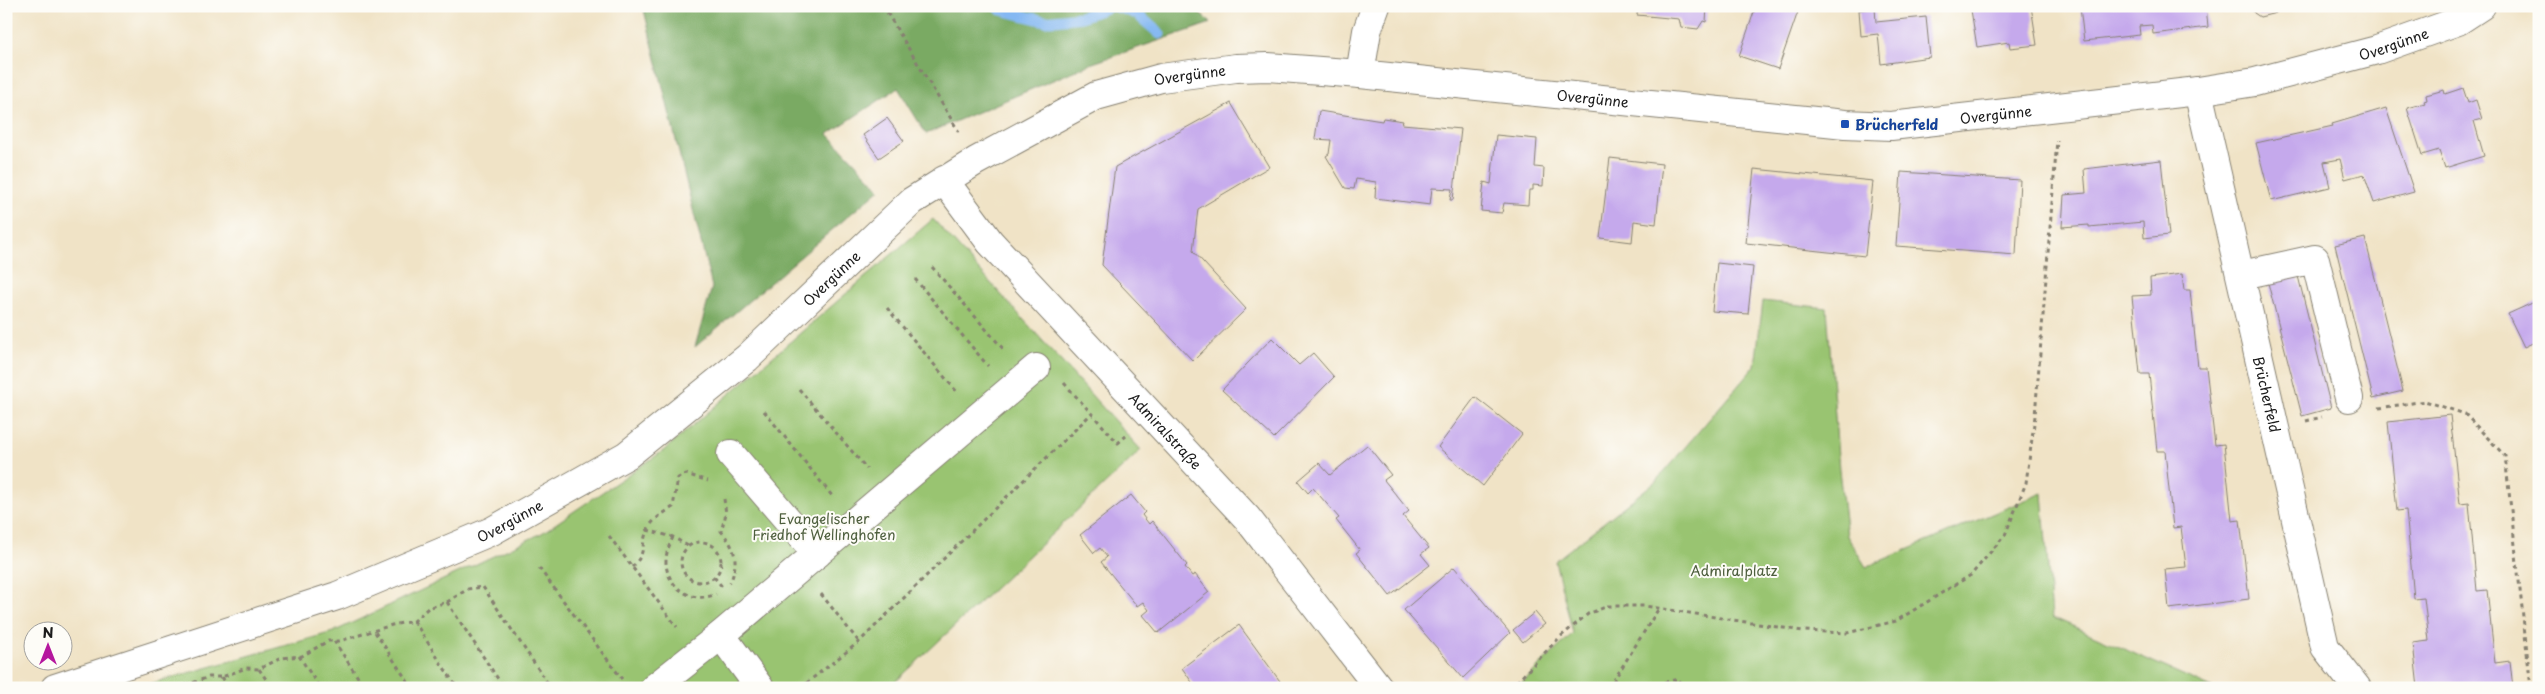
<svg xmlns="http://www.w3.org/2000/svg" width="2545" height="694" font-family="'Playpen Sans',sans-serif">
  <rect width="100%" height="100%" fill="#fdfcf7"/>
  <filter id="ink" filterUnits="userSpaceOnUse"><feTurbulence type="fractalNoise" baseFrequency=".02" numOctaves="2"/><feDisplacementMap in="SourceGraphic" scale="10" xChannelSelector="R" yChannelSelector="G"/><feConvolveMatrix kernelMatrix="1 2 1 2 8 2 1 2 1" color-interpolation-filters="sRGB"/></filter>
  <filter id="wash" filterUnits="userSpaceOnUse"><feTurbulence type="fractalNoise" baseFrequency=".0096" numOctaves="4" result="noise"/><feDisplacementMap in="SourceGraphic" scale="20" xChannelSelector="R" yChannelSelector="G"/><feGaussianBlur stdDeviation="1.12" result="paint"/><feColorMatrix in="noise" values="0 0 0 0 0 0 0 0 0 0 0 0 0 0 0 0 0 1.4 0 .05"/><feComposite in="paint" operator="in"/></filter>
  <g filter="url(#wash)">
    <rect width="100%" height="100%" fill="#f0e3c6"/>
    <!-- green -->
    <g fill="#99c471" stroke="#5a7046">
      <path d="M933,219L1141,450L889,688H135L333,632L542,533L663,451Z"/>
      <path d="M1763,301L1827,308L1839,470L1847,536L1866,567L2042,493L2052,617L2212,688H1517L1573,633L1555,561L1656,481L1755,366Z"/>
    </g>
    <!-- forest -->
    <path fill="#7aaa63" stroke="#4b6340" d="M643,6H1190L1211,23L1093,63L926,134L898,88L828,134L880,189L695,347L712,287Z"/>
    <g fill="none" stroke-linecap="round" stroke-linejoin="round">
      <!-- stream -->
      <g stroke="#84b8f2" stroke-width="11">
        <path d="M997,6L1001,10L1045,21L1081,17L1111,6"/>
        <path d="M1115,6L1137,14L1160,34"/>
      </g>
    </g>
    <g id="blocks">
      <!-- building -->
      <g fill="#c5a9ec">
        <path d="M1638,6H1707L1706,22L1703,21L1698,29L1681,27L1679,19L1637,15Z"/>
        <path d="M1756,6H1800L1778,69L1739,56Z"/>
        <path d="M1983,6H2031L2037,45L2010,48L2009,42L1977,47L1971,10L1983,8Z"/>
        <path d="M2206,6L2208,27L2153,34L2152,25L2139,26L2140,35L2084,41L2080,7Z"/>
        <path d="M2252,6H2280L2276,13L2260,17L2254,13Z"/>
        <path d="M1875,8L1876,22L1926,17L1930,57L1881,64L1878,34L1861,36L1859,10Z"/>
        <path d="M2463,88L2468,103L2476,100L2482,119L2474,121L2484,156L2445,168L2439,150L2422,155L2407,108L2425,103L2424,101L2427,100L2426,95L2444,90L2445,94Z"/>
        <path d="M1231,103L1269,167L1198,209L1193,251L1246,309L1193,361L1102,265L1115,167Z"/>
        <path d="M2386,108L2414,192L2374,203L2364,174L2345,179L2340,159L2324,162L2330,187L2271,201L2256,143L2333,126L2332,124Z"/>
        <path d="M1319,111L1382,121L1383,118L1403,121L1402,124L1461,129L1453,200H1450L1452,189L1432,188L1430,205L1375,198L1376,182L1356,179L1354,189L1345,188L1326,156L1329,154L1331,140L1315,139Z"/>
        <path d="M887,118L904,141L879,158L863,135Z"/>
        <path d="M1496,135L1537,139L1535,167L1544,168L1543,186L1533,185V190H1529L1528,205L1504,203L1502,213L1481,211L1484,182L1491,184Z"/>
        <path d="M1610,158L1662,164L1656,224L1634,221L1632,242L1600,238Z"/>
        <path d="M2161,160L2169,235L2144,238L2143,222L2089,227V225L2062,227L2064,195L2086,193L2084,169Z"/>
        <path d="M1754,169L1873,181L1865,256L1746,243Z"/>
        <path d="M1901,172L2020,180L2016,255L1896,246Z"/>
        <path d="M2365,238L2403,391L2373,398L2335,245Z"/>
        <path d="M1717,263L1753,267L1748,314L1712,311Z"/>
        <path d="M2297,272L2331,408L2302,416L2267,279Z"/>
        <path d="M2182,274L2184,290H2190L2198,367H2206L2215,445L2224,444L2232,521L2240,520L2249,599L2169,609L2165,569L2186,567L2181,527L2173,528L2165,451H2157L2149,374H2140L2132,296L2151,295L2150,278Z"/>
        <path d="M2539,300V340L2524,347L2508,314Z"/>
        <path d="M1272,338L1299,365L1313,353L1334,377L1274,438L1222,390Z"/>
        <path d="M1475,397L1522,434L1483,486L1438,447Z"/>
        <path d="M2450,415L2460,504L2469,503L2477,591L2487,590L2495,663L2510,661L2513,688H2418L2413,643L2429,641L2424,598L2414,599L2406,510L2397,511L2388,422Z"/>
        <path d="M1367,445L1391,475L1384,480L1409,511L1403,516L1429,548L1421,554L1430,565L1390,596L1356,553L1360,550L1336,520L1339,518L1313,488L1308,493L1298,481L1319,463L1330,475Z"/>
        <path d="M1131,495L1145,512L1142,515L1149,524L1152,521L1187,565L1185,567L1192,576L1195,574L1209,592L1158,633L1143,615L1149,610L1143,602L1137,606L1101,562L1107,557L1100,548L1094,553L1080,535Z"/>
        <path d="M1454,567L1510,633L1463,678L1404,610Z"/>
        <path d="M1535,612L1545,624L1523,642L1513,630Z"/>
        <path d="M1239,625L1285,688H1196L1182,668Z"/>
      </g>
    </g>
  </g>
  <g filter="url(#ink)">
    <use href="#blocks" fill-opacity="0" stroke="#868071" stroke-width="1"/>
    <g fill="none" stroke-linecap="round" stroke-linejoin="round">
      <defs>
        <g id="minor">
          <path d="M1360,74L1367,31L1376,6"/>
          <path id="s1" d="M2198,91L2325,647L2357,688"/>
          <path id="s2" d="M944,180L990,242L1247,518L1379,688"/>
          <path d="M2242,275L2315,259L2349,398"/>
          <path d="M731,454L817,554"/>
          <path d="M721,635L760,688"/>
          <path id="s3" d="M55,688L337,596L492,531L627,455L747,358L912,201L976,161L1096,96L1161,78L1236,68L1268,67L1360,74L1845,124L1891,126L2198,91L2255,82L2377,50L2458,21L2481,6"/>
          <path d="M654,688L721,635L1036,368"/>
        </g>
      </defs>
      <!-- minor casing -->
      <use href="#minor" stroke="#868071" stroke-width="30"/>
      <!-- path -->
      <g stroke="#868071" stroke-width="3" stroke-dasharray="4 4" stroke-linecap="butt">
        <path d="M883,6L959,132"/>
        <path d="M932,267L1005,351"/>
        <path d="M915,279L988,366"/>
        <path d="M887,308L957,392"/>
        <path d="M1064,383L1118,443L1126,436"/>
        <path d="M799,389L867,469"/>
        <path d="M2379,408L2425,401L2465,414L2505,456L2531,688"/>
        <path d="M764,411L833,497"/>
        <path d="M2306,421L2322,417"/>
        <path d="M724,499L726,514L721,531C736,548 739,562 730,583"/>
        <path d="M647,530L673,537L688,546"/>
        <path d="M609,536L677,627"/>
        <path d="M673,537C670,544 666,552 666,560C665,586 692,605 716,594"/>
        <circle cx="701" cy="562" r="20"/>
        <path d="M632,567C647,552 640,548 647,531C651,520 664,513 673,507L678,478L686,474L708,481"/>
        <path d="M539,568L622,679"/>
        <path d="M714,577L724,589"/>
        <path d="M821,594L859,642"/>
        <path d="M447,602L504,688"/>
        <path d="M414,621L457,688"/>
        <path d="M375,632L412,688"/>
        <path d="M334,641L365,688"/>
        <path d="M299,656L320,688"/>
        <path d="M259,669L272,688"/>
        <path d="M222,677L229,688"/>
        <path d="M178,688L209,677H222L246,668L259,669L281,658L302,656L328,641H340L392,625L414,621L428,608L447,602L468,589L483,587L551,688"/>
        <path d="M800,688L859,642L1091,414"/>
        <path d="M1511,688L1560,637L1588,614L1608,606H1645L1803,631L1847,633L1896,621L1971,575L2005,535L2026,483L2035,416L2057,140"/>
        <path d="M1609,688L1659,608"/>
        <path d="M1641,688L1678,679L1685,688"/>
      </g>
      <!-- minor -->
      <use href="#minor" stroke="#fff" stroke-width="28"/>
    </g>
  </g>
  <!-- markers -->
  <rect fill="#1a4fb4" stroke="#fdfcf7" stroke-width="2" x="1840" y="119" width="10" height="10" rx="2.5"/>
  <g text-anchor="middle" dominant-baseline="central" stroke-width="4" stroke-linejoin="round" paint-order="stroke">
    <!-- street labels -->
    <g font-size="14" fill="#1c1c1c" stroke="#fdfcf7">
      <text stroke="none"><textPath href="#s3" startOffset="2525">Overgünne</textPath></text>
      <text stroke="none"><textPath href="#s3" startOffset="1310">Overgünne</textPath></text>
      <text stroke="none"><textPath href="#s3" startOffset="1715">Overgünne</textPath></text>
      <text stroke="none"><textPath href="#s3" startOffset="2120">Overgünne</textPath></text>
      <text stroke="none"><textPath href="#s3" startOffset="890">Overgünne</textPath></text>
      <text stroke="none"><textPath href="#s1" startOffset="311">Brücherfeld</textPath></text>
      <text stroke="none"><textPath href="#s2" startOffset="335">Admiralstraße</textPath></text>
      <text stroke="none"><textPath href="#s3" startOffset="485">Overgünne</textPath></text>
    </g>
    <!-- transit labels -->
    <g font-size="14" font-weight="bold" fill="#164399" stroke="#fdfcf7" text-anchor="start">
      <text x="1855" y="124">Brücherfeld</text>
    </g>
    <!-- park labels -->
    <g font-size="14" fill="#4e5f3e" stroke="#fdfcf7">
      <text x="824" y="518">Evangelischer<tspan x="824" dy="16">Friedhof Wellinghofen</tspan></text>
      <text x="1734" y="570">Admiralplatz</text>
    </g>
  </g>
  <!-- margin -->
  <rect width="2545" height="694" fill="none" stroke="#fdfcf7" stroke-width="25"/>
  <!-- north arrow -->
  <g transform="translate(48 646)"><circle r="24" fill="#fdfcf7" stroke="#a3a29f"/>
  <path d="M0-4L9 19L0 12L-9 19Z" fill="#b5179e"/>
  <text y="-8" font-size="14" font-weight="bold" text-anchor="middle" fill="#1c1c1c">N</text>
  </g>
</svg>
